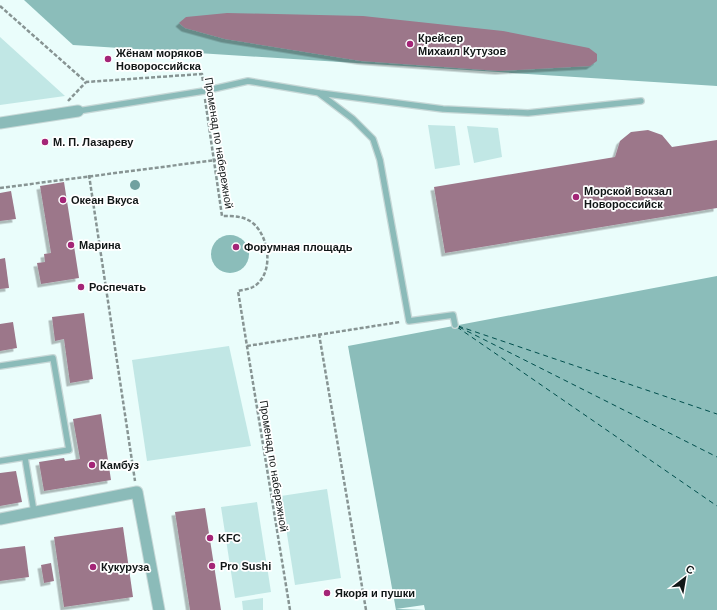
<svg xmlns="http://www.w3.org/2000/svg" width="717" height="610" font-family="Helvetica,sans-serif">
  <defs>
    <filter id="shadow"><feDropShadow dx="-3.5" dy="3.5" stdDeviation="0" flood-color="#0004"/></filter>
  </defs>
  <rect width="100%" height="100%" fill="#eafdfb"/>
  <!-- green -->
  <g fill="#c1e7e5">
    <path d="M0,37L65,96L0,105Z"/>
    <path d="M428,125L455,126L460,165L435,169Z"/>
    <path d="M467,126L498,128L502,157L474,163Z"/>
    <path d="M229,346L251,446L147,461L132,360Z"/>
    <path d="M327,489L341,578L295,585L281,496Z"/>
    <path d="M257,502L271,592L235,598L221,507Z"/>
    <path d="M263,598V610H243L242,601Z"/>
  </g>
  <!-- water -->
  <g fill="#8bbdba">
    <path d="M24,0H717V86L73,45Z"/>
    <circle cx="230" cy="254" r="19"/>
    <path d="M717,276V610H396L348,346Z"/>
  </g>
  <!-- pier -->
  <path fill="#eafdfb" d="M424,605L425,610L396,609Z"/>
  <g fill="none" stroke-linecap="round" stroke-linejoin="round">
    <!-- ferry -->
    <g stroke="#004e4c" stroke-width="1" stroke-dasharray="5 4" stroke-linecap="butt">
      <path d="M458,326L717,414"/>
      <path d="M457,327L717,506"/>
      <path d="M459,327L717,457"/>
    </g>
  </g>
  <!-- building -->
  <g fill="#9c778a" filter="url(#shadow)">
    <path d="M227,13L363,16L503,31L589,48L597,54V61L590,66L499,71L361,61L225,39L185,28L179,23L186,17Z"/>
    <path d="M648,130L662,135L672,147L717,140V208L445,253L434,187L615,157L620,141L631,132Z"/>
    <path d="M64,182L79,278L41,284L37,263L45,262L44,254L51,253L40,186Z"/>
    <path d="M11,191L16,219L0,221V193Z"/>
    <path d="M5,258L9,288L0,289V259Z"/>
    <path d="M84,313L93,379L70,383L64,339L55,341L52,317Z"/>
    <path d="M13,322L17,348L0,351V324Z"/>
    <path d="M101,414L111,480L44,491L39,462L64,458L65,461L80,459L73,419Z"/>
    <path d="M16,471L22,502L0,506V473Z"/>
    <path d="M205,508L221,610H190L175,512Z"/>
    <path d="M123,527L133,597L64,607L54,537Z"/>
    <path d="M25,546L29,577L0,581V549Z"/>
    <path d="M51,563L54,581L44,583L41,565Z"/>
  </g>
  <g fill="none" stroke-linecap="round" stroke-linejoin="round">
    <defs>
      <g id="service">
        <path d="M320,94L353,119L373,139L380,160L409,321L453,315L455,325"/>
        <path d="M78,111L204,91L248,81L320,93L443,109L528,113L641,101"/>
        <path d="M0,366L53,358L69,450L0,461"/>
        <path d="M25,458L34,512"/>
      </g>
      <g id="minor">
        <path d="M0,123L78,111"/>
        <path d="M0,519L137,492L159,610"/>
      </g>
    </defs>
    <!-- service casing -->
    <use href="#service" stroke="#c7d8d7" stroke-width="8"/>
    <!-- minor casing -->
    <use href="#minor" stroke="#c7d8d7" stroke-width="13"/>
    <!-- path -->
    <g stroke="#879493" stroke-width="2.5" stroke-dasharray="4 2" stroke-linecap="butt">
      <path d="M0,6L86,82L202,74L203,82"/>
      <path d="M205,99L222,216C234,216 245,216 254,224C270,239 274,275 253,287C249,289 243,290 238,291L290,610"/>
      <path d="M68,101L86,82"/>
      <path d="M89,175L135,481"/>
      <path d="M0,188L216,160"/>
      <path d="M319,334L366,610"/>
      <path d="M247,346L400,322"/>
    </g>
    <!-- service -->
    <use href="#service" stroke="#8bbbb9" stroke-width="5.5"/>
    <!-- minor -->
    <use href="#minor" stroke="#8bbbb9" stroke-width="11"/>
  </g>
  <!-- trees -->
  <circle fill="#71a1a0" cx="135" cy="185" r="5"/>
  <!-- markers -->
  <g fill="#a42577" stroke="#fff" stroke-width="1.5">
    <circle cx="410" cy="44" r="4"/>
    <circle cx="108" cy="59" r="4"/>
    <circle cx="45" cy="142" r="4"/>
    <circle cx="576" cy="197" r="4"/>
    <circle cx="63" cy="200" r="4"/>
    <circle cx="71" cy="245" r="4"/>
    <circle cx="236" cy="247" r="4"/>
    <circle cx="81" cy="287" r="4"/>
    <circle cx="92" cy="465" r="4"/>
    <circle cx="210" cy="538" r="4"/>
    <circle cx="212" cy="566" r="4"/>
    <circle cx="93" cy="567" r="4"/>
    <circle cx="327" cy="593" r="4"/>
  </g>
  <g text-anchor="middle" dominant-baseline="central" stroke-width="3.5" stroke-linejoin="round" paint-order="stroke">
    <!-- poi labels -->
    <g font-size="11" font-weight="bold" fill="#111717" stroke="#fff" text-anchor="start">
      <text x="418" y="38">Крейсер<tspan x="418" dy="13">Михаил Кутузов</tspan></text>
      <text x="116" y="53">Жёнам моряков<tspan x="116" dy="13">Новороссийска</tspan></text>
      <text x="53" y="142">М. П. Лазареву</text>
      <text x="584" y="191">Морской вокзал<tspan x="584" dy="13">Новороссийск</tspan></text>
      <text x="71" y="200">Океан Вкуса</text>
      <text x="79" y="245">Марина</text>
      <text x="244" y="247">Форумная площадь</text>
      <text x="89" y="287">Роспечать</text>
      <text x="100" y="465">Камбуз</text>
      <text x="218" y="538">KFC</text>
      <text x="220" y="566">Pro Sushi</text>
      <text x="101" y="567">Кукуруза</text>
      <text x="335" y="593">Якоря и пушки</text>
    </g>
    <!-- street labels -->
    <g font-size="11" fill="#111717" stroke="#fff">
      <text transform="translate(219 143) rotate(81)">Променад по набережной</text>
      <text transform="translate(274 466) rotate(81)">Променад по набережной</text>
    </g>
  </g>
  <!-- north arrow -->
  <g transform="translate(685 578) rotate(31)" stroke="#ffffff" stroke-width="3" paint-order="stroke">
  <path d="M0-3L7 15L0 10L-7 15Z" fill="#111717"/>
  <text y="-6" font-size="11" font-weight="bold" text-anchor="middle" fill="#111717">С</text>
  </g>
</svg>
